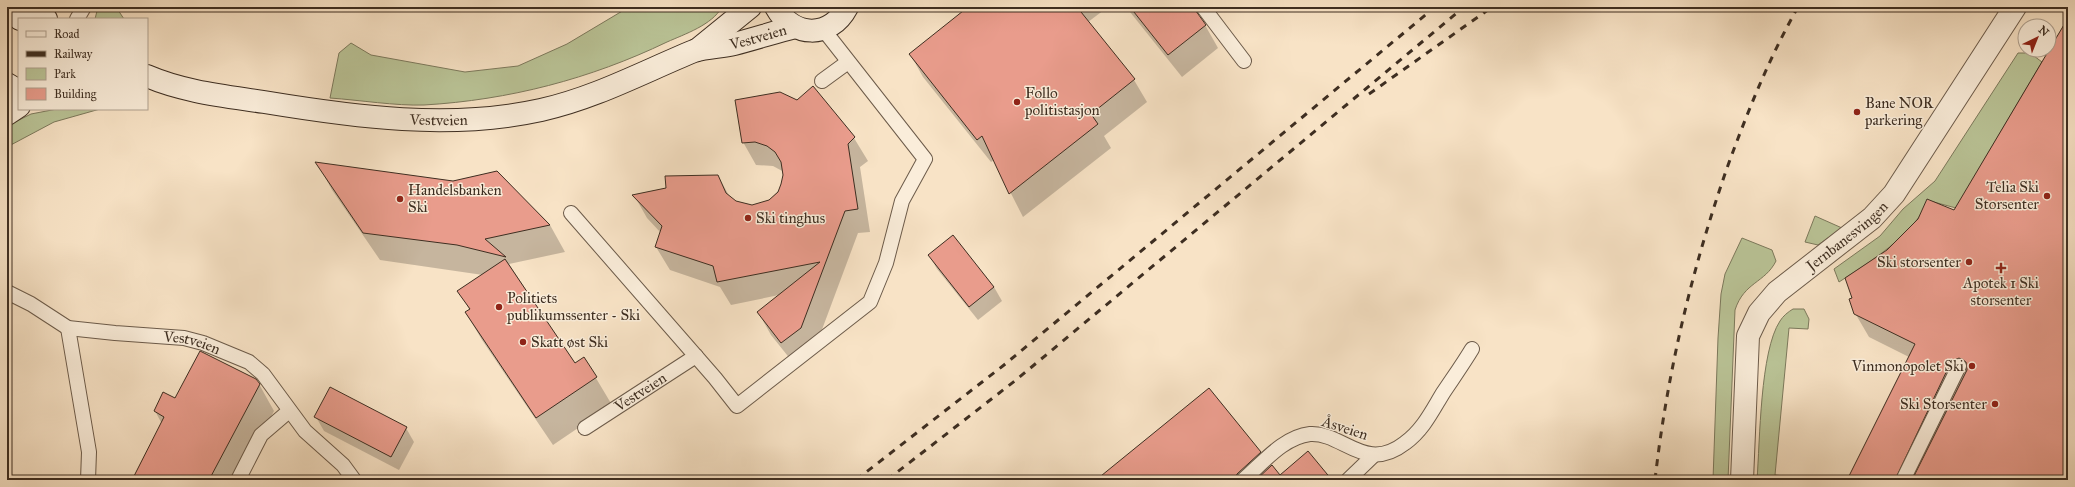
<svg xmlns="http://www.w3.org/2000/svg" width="2075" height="487" font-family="'IM FELL Great Primer',serif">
  <rect width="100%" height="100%" fill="#f8e3c6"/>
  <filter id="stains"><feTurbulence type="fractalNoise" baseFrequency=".005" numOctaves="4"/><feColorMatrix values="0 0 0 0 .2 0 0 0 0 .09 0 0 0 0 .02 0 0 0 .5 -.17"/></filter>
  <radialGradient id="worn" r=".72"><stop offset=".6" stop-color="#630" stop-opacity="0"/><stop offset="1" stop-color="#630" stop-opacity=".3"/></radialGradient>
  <!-- green -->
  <g fill="#bac497" stroke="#7c795c">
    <path d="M98,7H116L124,19H95Z"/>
    <path d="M629,7H722C712,25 685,34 667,42C590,79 509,100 424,105C396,106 359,100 330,98L339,53L351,43L371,55L465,72L518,66L567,44Z"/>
    <path d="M2018,53H2030L2042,62L1956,208L1930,201C1907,239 1876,258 1839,282L1834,269L1880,236L1903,209L1935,181Z"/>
    <path d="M57,109H100L54,122L7,147V126L31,114Z"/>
    <path d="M1815,216L1842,228L1818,245L1805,242Z"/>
    <path d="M1742,238L1772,250L1776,261C1765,283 1744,282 1735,310L1728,480H1713L1718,338L1721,294L1725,274Z"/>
    <path d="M1793,309H1804L1809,319L1808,329L1789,328L1775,475L1794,477V480H1757C1760,441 1760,351 1780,321C1783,316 1788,312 1793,309Z"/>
  </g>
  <!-- shadow -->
  <g fill="#0003">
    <path d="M970,7H1108L1088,22L1134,80L1147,102L1104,136L1111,148L1023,217L994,160L991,162L923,77L910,54Z"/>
    <path d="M1126,7H1191L1205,25L1218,48L1182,77Z"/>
    <path d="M2068,18V480H1848L1909,357L1869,337L1855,313L1854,298L1954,211Z"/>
    <path d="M813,88L854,138L868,161L860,167L870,232L858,233L814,351L795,365L771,335L758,312L779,295L731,305L720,287L670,270L656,247L661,233L647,218L634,195L718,176L731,199L735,202L748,206L766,203L781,188L784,172L773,166L756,165L743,142Z"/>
    <path d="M317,163L453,182L497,172L550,225L565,252L509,264L575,364L584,358L612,405L553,445L482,340L466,313L470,311L459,291L483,275L380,260L332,190Z"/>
    <path d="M929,255L994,287L1002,301L978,320L937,269Z"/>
    <path d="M259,384L274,411L238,480H133L162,424L155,411L175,400Z"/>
    <path d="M316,417L406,428L414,442L399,470L324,431Z"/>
    <path d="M1260,452L1270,468L1280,476L1330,480H1103Z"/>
  </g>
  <!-- building -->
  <g fill="#e99c8c" stroke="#3e2e21">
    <path d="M968,7H1077L1135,79L1091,114L1098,124L1009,194L982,136L977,140L909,54Z"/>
    <path d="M1130,7H1193L1206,25L1168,55Z"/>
    <path d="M2068,18V480H1912L1967,370L1966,362L1959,358L1951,362L1895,480H1847L1915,344L1854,314L1849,299L1852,298L1845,278L1887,250L1918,219L1927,199L1954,210Z"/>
    <path d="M813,86L855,137L848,144L858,209L845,211L801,328L781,343L757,312L820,262L717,282L713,266L655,247L662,226L632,195L666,188L665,176L718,175L726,193L736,201L752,205L769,200L778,192L781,184L783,175L781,162L775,152L767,146L755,142L742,143L735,100L780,92L797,100Z"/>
    <path d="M315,162L453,181L497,171L550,225L485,239L506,257L457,245L363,233Z"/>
    <path d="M953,235L994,287L969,307L928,255Z"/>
    <path d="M505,259L575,363L584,357L597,377L536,418L465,312L470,309L457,291Z"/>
    <path d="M200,351L256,379L260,384L209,480H132L164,417L154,411L163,392L175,398Z"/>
    <path d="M330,387L407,427L391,457L314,417Z"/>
    <path d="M1209,388L1261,452L1237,474L1235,480H1096Z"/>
    <path d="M1308,451L1332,480H1256L1272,465L1280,475Z"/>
  </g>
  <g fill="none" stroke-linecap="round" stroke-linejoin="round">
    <defs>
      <g id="lane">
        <path d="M1203,7L1244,61"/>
        <path d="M77,19L84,7"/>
        <path d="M822,81L848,62"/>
        <path d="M571,213L715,378L737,406L870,302L886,263L902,201L925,159L823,29"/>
        <path id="s1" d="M7,292L31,304L68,328L115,333L184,338L203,343L249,362L263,374L305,431L343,465L354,480"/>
        <path d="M68,328L89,452L88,480"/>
        <path id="s2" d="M585,428L696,356"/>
        <path d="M238,480L261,435L289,411"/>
        <path d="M1243,480C1262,464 1283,437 1310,434C1343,432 1365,474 1405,443C1423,430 1432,411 1443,393C1453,378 1463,364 1472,349"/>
        <path d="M1348,480L1374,455"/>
        <path d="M1903,480L1959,366"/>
      </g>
      <g id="street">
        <path id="s3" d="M1742,480L1748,336L1759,313L1777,292L1872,218L1894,194L2015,7"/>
      </g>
      <g id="secondary">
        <path d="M776,7C793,38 830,39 847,7"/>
        <path d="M20,19L29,16L46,19"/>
        <path d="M697,50L750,7"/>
        <path id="s4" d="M147,76C184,92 225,96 264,102C355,117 450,130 541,110C595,98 643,72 694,51C706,47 721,47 734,44C754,39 775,32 795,27"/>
        <path d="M7,84L19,91"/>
        <path d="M7,114L19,106"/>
      </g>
    </defs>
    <!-- lane casing -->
    <use href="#lane" stroke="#6c5b4a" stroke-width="16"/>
    <!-- street casing -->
    <use href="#street" stroke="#6c5b4a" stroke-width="24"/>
    <!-- secondary casing -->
    <use href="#secondary" stroke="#3e2e21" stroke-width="24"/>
    <!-- lane -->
    <use href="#lane" stroke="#faedda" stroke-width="14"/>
    <!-- street -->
    <use href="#street" stroke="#faedda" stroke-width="22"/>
    <!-- secondary -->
    <use href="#secondary" stroke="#faedda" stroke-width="22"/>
    <!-- rail -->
    <g stroke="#3e2e21" stroke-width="3" stroke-dasharray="7 7" stroke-linecap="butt">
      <path d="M1369,94L1492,7"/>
      <path d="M856,480L1004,365L1435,7"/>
      <path d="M887,480L1016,380L1464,7"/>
      <path d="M1655,480C1667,373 1692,269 1727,168C1747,113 1769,58 1798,7"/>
    </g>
  </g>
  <!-- markers -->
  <g fill="#8f2418" stroke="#faedda" stroke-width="1.5">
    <circle cx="1017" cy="102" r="4"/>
    <circle cx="1857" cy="112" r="4"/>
    <circle cx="2047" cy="196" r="4"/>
    <circle cx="400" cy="199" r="4"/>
    <circle cx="748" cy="218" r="4"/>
    <circle cx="1969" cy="262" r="4"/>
    <path d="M1999 262h4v4h4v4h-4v4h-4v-4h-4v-4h4z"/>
    <circle cx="499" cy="307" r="4"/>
    <circle cx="523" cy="342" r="4"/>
    <circle cx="1972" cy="366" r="4"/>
    <circle cx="1995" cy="404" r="4"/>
  </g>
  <g text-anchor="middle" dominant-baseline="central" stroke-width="3" stroke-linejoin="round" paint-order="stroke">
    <!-- street labels -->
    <g font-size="15" fill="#3e2e21" stroke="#faedda">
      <text stroke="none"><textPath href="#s4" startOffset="629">Vestveien</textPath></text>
      <text stroke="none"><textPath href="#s4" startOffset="296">Vestveien</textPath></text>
      <text stroke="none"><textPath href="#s3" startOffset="287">Jernbanesvingen</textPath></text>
      <text stroke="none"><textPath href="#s1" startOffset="196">Vestveien</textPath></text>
      <text stroke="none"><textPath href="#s2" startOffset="66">Vestveien</textPath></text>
      <text transform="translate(1345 428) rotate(18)">Åsveien</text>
    </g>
    <!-- poi labels -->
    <g font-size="15" fill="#3e2e21" stroke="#faedda" text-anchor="start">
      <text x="1025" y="93">Follo<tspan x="1025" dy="17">politistasjon</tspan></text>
      <text x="1865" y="103">Bane NOR<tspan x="1865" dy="17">parkering</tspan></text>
      <text x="2039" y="187" text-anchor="end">Telia Ski<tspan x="2039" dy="17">Storsenter</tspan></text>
      <text x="408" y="190">Handelsbanken<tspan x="408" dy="17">Ski</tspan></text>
      <text x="756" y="218">Ski tinghus</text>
      <text x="1961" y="262" text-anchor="end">Ski storsenter</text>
      <text x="2001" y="283" text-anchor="middle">Apotek 1 Ski<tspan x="2001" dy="17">storsenter</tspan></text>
      <text x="507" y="298">Politiets<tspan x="507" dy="17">publikumssenter - Ski</tspan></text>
      <text x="531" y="342">Skatt øst Ski</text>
      <text x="1964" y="366" text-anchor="end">Vinmonopolet Ski</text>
      <text x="1987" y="404" text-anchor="end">Ski Storsenter</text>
    </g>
  </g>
  <!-- margin -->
  <rect width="2075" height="487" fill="none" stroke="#f8e3c6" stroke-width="24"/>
  <rect x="8" y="8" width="2059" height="471" fill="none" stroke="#3e2e21" stroke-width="2"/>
  <rect x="12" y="12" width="2051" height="463" fill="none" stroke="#3e2e21"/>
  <!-- legend -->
  <rect x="18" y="18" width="130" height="92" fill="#faedda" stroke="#afa190"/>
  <rect x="26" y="31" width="20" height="6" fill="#faedda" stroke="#afa190"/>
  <text x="54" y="38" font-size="12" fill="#3e2e21">Road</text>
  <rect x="26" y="51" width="20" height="6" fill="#3e2e21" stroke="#afa190"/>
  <text x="54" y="58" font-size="12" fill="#3e2e21">Railway</text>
  <rect x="26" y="68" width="20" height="12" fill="#bac497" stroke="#afa190"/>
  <text x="54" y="78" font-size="12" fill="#3e2e21">Park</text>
  <rect x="26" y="88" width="20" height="12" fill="#e99c8c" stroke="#afa190"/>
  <text x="54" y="98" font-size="12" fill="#3e2e21">Building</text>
  <!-- north arrow -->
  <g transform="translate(2037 38) rotate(43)"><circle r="19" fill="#faedda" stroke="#afa190"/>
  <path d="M0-3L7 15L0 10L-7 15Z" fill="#8f2418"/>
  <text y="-6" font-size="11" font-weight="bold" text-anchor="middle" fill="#3e2e21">N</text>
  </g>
  <rect width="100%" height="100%" filter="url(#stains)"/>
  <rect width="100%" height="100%" fill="url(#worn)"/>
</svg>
